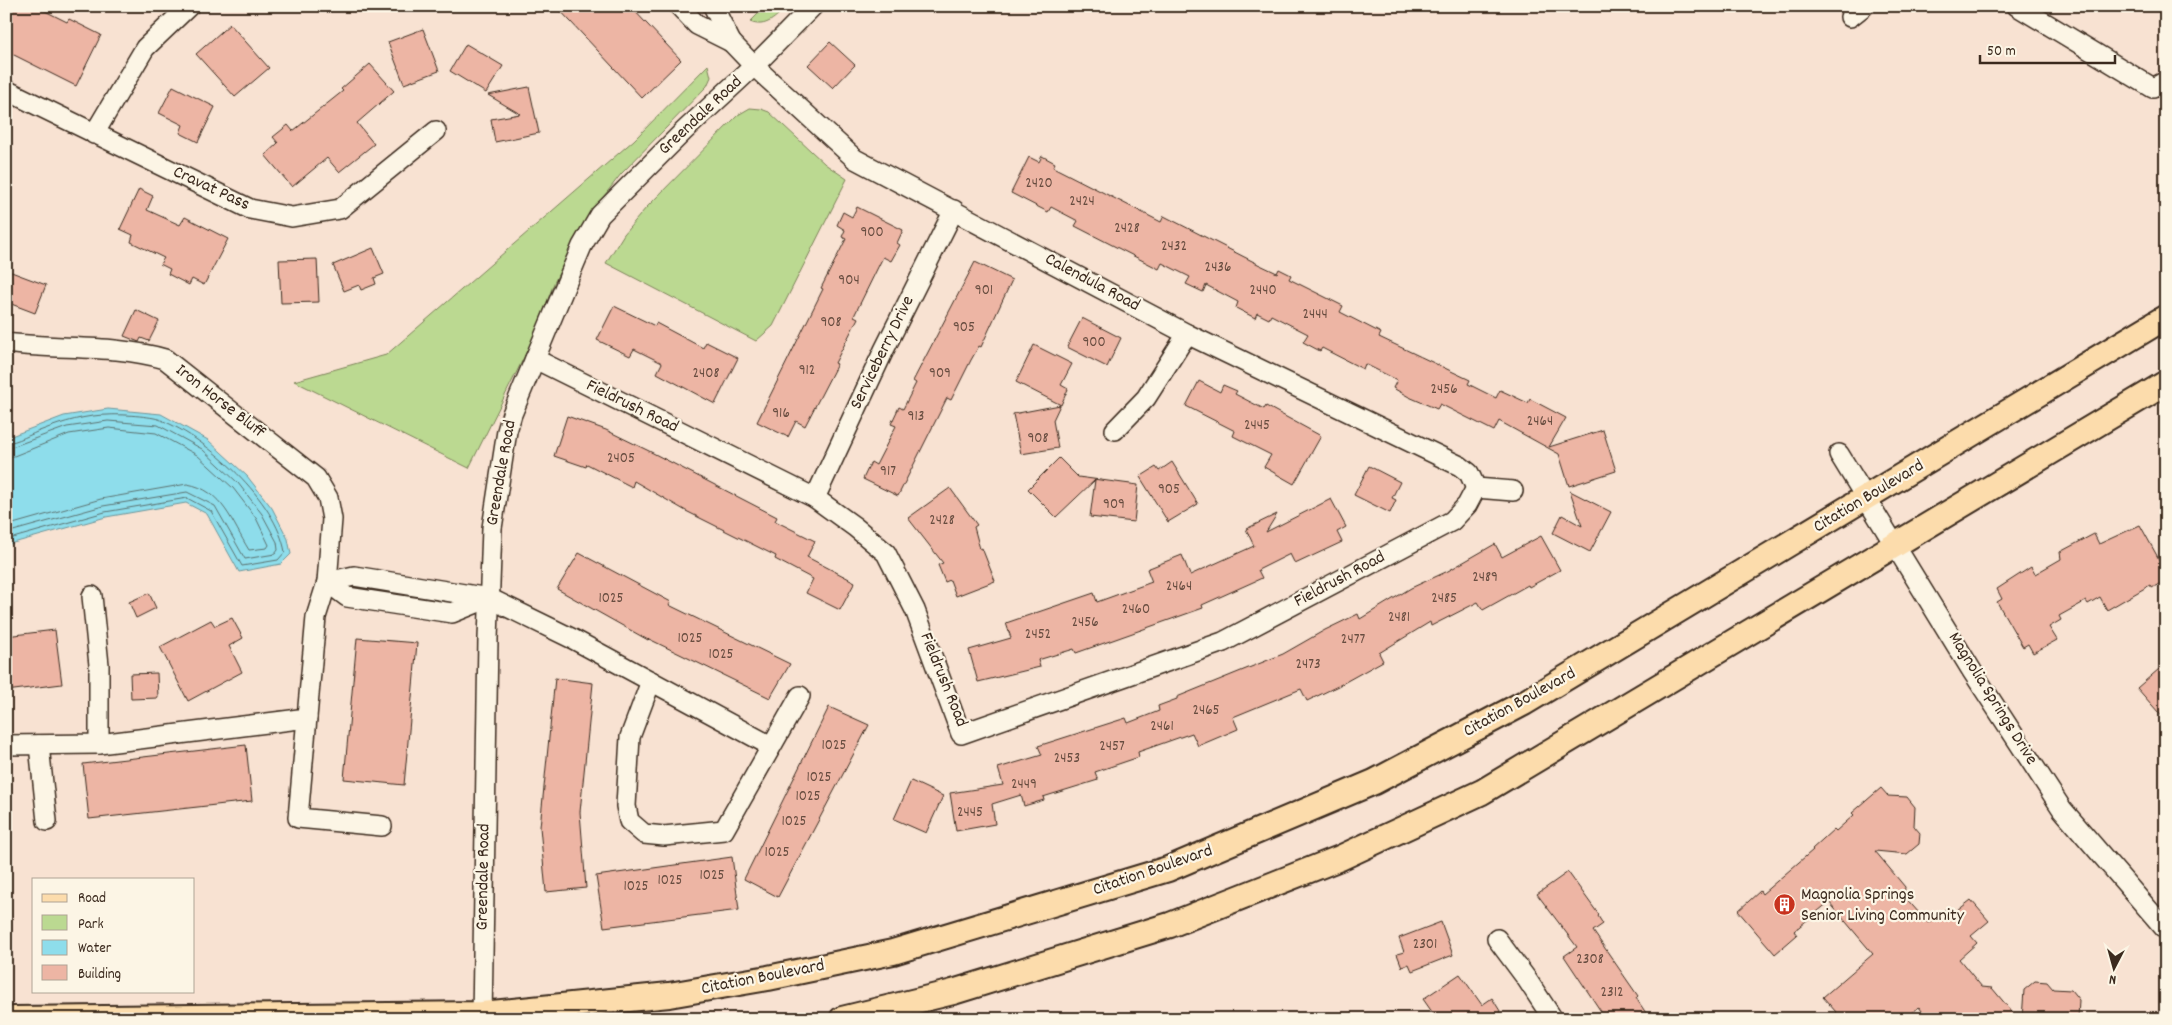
<svg xmlns="http://www.w3.org/2000/svg" width="2172" height="1025" font-family="Dekko,sans-serif">
  <rect width="100%" height="100%" fill="#f8e2d2"/>
  <filter id="ink" filterUnits="userSpaceOnUse"><feTurbulence type="fractalNoise" baseFrequency=".02" numOctaves="2"/><feDisplacementMap in="SourceGraphic" scale="10" xChannelSelector="R" yChannelSelector="G"/><feConvolveMatrix kernelMatrix="1 2 1 2 8 2 1 2 1" color-interpolation-filters="sRGB"/></filter>
  <g filter="url(#ink)">
    <!-- green -->
    <g fill="#bbd991" stroke="#7b8258">
      <path d="M766,6H787C776,17 766,29 750,22Z"/>
      <path d="M708,65L711,77L707,86L621,174L594,209L572,247L554,283L534,337L469,468L294,381L386,355L634,140Z"/>
      <path d="M750,108L761,109L769,112L825,164L847,179L773,326L756,341L606,263L624,234L646,208L738,115Z"/>
    </g>
    <!-- water -->
    <path fill="#8eddeb" stroke="#6d9599" d="M108,409L161,414L208,440L247,476L272,508L288,539L291,554L281,564L239,572L207,514L186,503L106,517L6,545V438L64,416Z"/>
    <g fill="none" stroke-linecap="round" stroke-linejoin="round">
      <!-- shore -->
      <g stroke="#5c7270" stroke-width="1">
        <path d="M6,443C18,442 31,434 42,430C63,422 86,415 108,415C118,414 153,416 161,420C208,439 276,500 285,552L278,560L242,566L211,511L187,498L105,512L6,540"/>
        <path d="M6,449L67,427L108,421L158,425L202,449L238,483L262,514L277,542L278,550L275,554L245,559L215,506L187,492L103,506L6,533"/>
        <path d="M6,457L14,456L69,434L109,428L156,433L197,455L233,488L256,518L269,545L267,548L249,550C232,523 223,490 187,484L101,499L6,526"/>
      </g>
    </g>
    <!-- building -->
    <g fill="#edb5a4" stroke="#3b2a1e">
      <path d="M11,6H35L67,22L69,19L101,35L76,86L6,51V17Z"/>
      <path d="M556,6H630L681,60L642,98Z"/>
      <path d="M230,24L269,68L235,97L196,54Z"/>
      <path d="M423,29L439,71L404,84L388,42Z"/>
      <path d="M830,42L855,65L833,88L808,65Z"/>
      <path d="M466,44L503,66L486,93L450,71Z"/>
      <path d="M370,64L394,91L357,123L374,144L339,172L327,158L292,187L265,155L278,143L273,137L288,125L293,131L343,91L341,89Z"/>
      <path d="M173,86L215,107L198,142L180,133L183,125L159,113Z"/>
      <path d="M529,87L539,133L495,142L491,119L520,114L488,95Z"/>
      <path d="M1042,156L1055,163L1053,167L1161,222L1164,216L1258,264L1277,273L1279,269L1291,275L1289,279L1343,306L1340,312L1381,333L1379,337L1470,380L1468,384L1496,398L1500,390L1528,403L1530,399L1566,418L1549,447L1603,430L1616,471L1569,486L1559,454L1499,421L1494,431L1440,404L1437,409L1409,397L1393,388L1397,380L1365,364L1363,369L1322,348L1320,351L1303,342L1308,334L1271,315L1269,319L1257,313L1255,318L1236,308L1238,302L1206,285L1203,292L1186,284L1190,277L1162,263L1159,269L1075,226L1078,221L1051,207L1048,212L1011,193L1029,157L1039,162Z"/>
      <path d="M139,189L153,196L147,210L180,225L185,217L228,239L204,285L192,279L189,285L168,274L170,269L160,264L164,258L131,242L133,235L120,229Z"/>
      <path d="M857,207L903,230L897,243L900,245L891,261L883,257L854,316L858,318L835,363L837,364L805,426L796,421L788,437L757,422L823,289L821,288L846,239L842,237L845,230L837,225L843,212L852,217Z"/>
      <path d="M373,248L384,274L374,278L376,284L361,290L359,285L344,291L333,265Z"/>
      <path d="M317,259L319,302L281,303L279,260Z"/>
      <path d="M975,262L1012,280L981,347L979,346L971,360L951,400L947,398L898,496L863,479L871,462L876,465L896,426L891,424L899,407L903,409L916,383L913,381Z"/>
      <path d="M6,270L46,285L35,313L6,302Z"/>
      <path d="M614,306L655,326L656,323L703,348L706,342L738,358L715,404L657,373L662,363L634,349L630,356L597,340Z"/>
      <path d="M136,310L159,321L149,341L141,338L139,342L124,336Z"/>
      <path d="M1082,318L1121,338L1107,367L1067,347Z"/>
      <path d="M1034,345L1072,364L1061,385L1068,389L1061,405L1016,382Z"/>
      <path d="M1199,381L1220,392L1223,385L1237,391L1235,394L1264,409L1266,406L1321,436L1294,484L1264,467L1271,455L1233,436L1235,431L1186,406Z"/>
      <path d="M1060,405L1053,420L1058,448L1021,454L1013,414Z"/>
      <path d="M567,416L606,430L649,451L777,517L775,521L815,541L807,557L855,582L840,610L806,593L813,579L775,559L776,556L686,511L634,481L632,487L587,464L586,467L554,456Z"/>
      <path d="M1059,458L1078,477L1138,485L1134,522L1090,517L1095,480L1056,517L1028,489Z"/>
      <path d="M1172,462L1198,504L1168,522L1140,477L1156,467L1159,471Z"/>
      <path d="M1369,466L1400,482L1392,498L1396,500L1390,513L1354,495Z"/>
      <path d="M950,488L977,525L974,527L980,549L982,548L995,581L956,596L950,580L945,582L938,565L943,563L908,518Z"/>
      <path d="M1570,491L1611,512L1590,552L1553,533L1562,515L1582,526Z"/>
      <path d="M1331,499L1346,527L1337,532L1342,542L1295,564L1290,554L1258,570L1262,578L1202,605L1203,608L1076,653L1074,649L1038,660L1040,667L978,682L969,650L1011,638L1006,623L1094,593L1097,602L1152,582L1147,569L1182,555L1190,575L1254,546L1246,529L1277,514L1266,532Z"/>
      <path d="M2140,525L2166,572V580L2152,588L2150,585L2107,610L2100,597L2088,604L2086,601L2059,616L2061,620L2049,627L2057,640L2033,653L2028,644L2023,647L1997,602L2002,599L1997,589L2031,567L2035,574L2061,559L2060,552L2094,534L2099,544Z"/>
      <path d="M1541,536L1560,570L1529,587L1528,585L1483,610L1478,602L1431,626L1430,622L1379,653L1383,661L1338,686L1307,701L1301,689L1233,717L1238,729L1198,746L1192,733L1138,752L1139,757L1095,772L1098,780L1043,797L1044,800L1024,806L1021,795L992,804L995,824L956,831L950,793L1003,785L998,768L1042,755L1038,746L1126,718L1128,723L1159,711L1158,706L1177,699V697L1283,654L1325,630L1358,614L1360,619L1411,588L1448,571L1495,544L1502,557Z"/>
      <path d="M579,553L671,602L669,605L790,664L770,698L649,639L648,640L557,589Z"/>
      <path d="M149,593L156,608L136,618L129,602Z"/>
      <path d="M232,618L243,638L229,646L242,672L188,701L160,647L211,620L215,626Z"/>
      <path d="M55,630L62,684L6,691V636Z"/>
      <path d="M357,638L417,643L404,785L344,779Z"/>
      <path d="M2166,663V721L2137,688Z"/>
      <path d="M157,673L158,698L131,699L130,674Z"/>
      <path d="M555,678L593,683L580,812L586,888L546,892L540,827Z"/>
      <path d="M829,707L869,725L778,897L744,879Z"/>
      <path d="M246,745L252,801L89,819L83,764Z"/>
      <path d="M911,781L943,796L926,833L894,819Z"/>
      <path d="M1881,788L1888,796L1907,797L1915,807L1914,826L1920,833L1919,844L1907,854L1875,851L1905,887L1904,896L1928,923L1947,908L1953,914L1971,900L1989,921L1971,936L1977,943L1959,959L1982,987L1992,988L2018,1019H1928L1919,1007L1905,1019H1842L1823,997L1873,954L1829,902L1794,931L1797,935L1775,954L1738,911L1760,891L1762,894L1813,850L1812,849L1834,829L1836,831L1854,815L1852,813Z"/>
      <path d="M732,857L739,910L604,927L596,876Z"/>
      <path d="M1568,872L1599,915L1598,916L1603,924L1593,931L1638,996L1636,998L1650,1019H1606L1564,956L1577,947L1537,894Z"/>
      <path d="M1441,922L1453,955L1412,971L1409,964L1402,967L1397,954L1404,952L1399,938Z"/>
      <path d="M1460,974L1482,1005L1492,998L1505,1019H1437L1423,999Z"/>
      <path d="M2035,981L2047,982L2053,989L2071,990L2079,1000L2078,1019H2022L2024,990Z"/>
    </g>
    <g fill="none" stroke-linecap="round" stroke-linejoin="round">
      <defs>
        <g id="minor">
          <path d="M679,6L697,25L731,42L754,66L855,159L1187,334L1460,466L1469,473L1476,488"/>
          <path d="M713,6L731,42"/>
          <path d="M2017,6L2153,88L2166,81"/>
          <path d="M1850,17L1864,6"/>
          <path d="M6,90L250,209L292,217L340,209L436,131"/>
          <path d="M94,134L145,48L189,6"/>
          <path d="M6,343C59,350 114,344 165,359L316,478L328,498L332,519L327,582L316,617L298,818L382,826"/>
          <path d="M535,359L815,498L855,527L886,553L915,610L961,734L1223,642L1452,521L1467,505L1476,488"/>
          <path d="M1115,430L1146,398L1187,334"/>
          <path d="M1839,454L1972,671L2062,809L2166,930"/>
          <path d="M1476,488L1513,491"/>
          <path d="M815,498L884,350L954,210"/>
          <path d="M92,596L99,665V744"/>
          <path d="M489,598L452,613L347,597L327,582L354,576L489,598L573,639L771,746"/>
          <path d="M651,681L630,737L626,806L629,821L644,834L664,836L724,830L800,696"/>
          <path d="M6,745L99,744L307,718"/>
          <path d="M39,745L47,821"/>
          <path d="M1497,939L1526,978L1553,1019"/>
          <path d="M482,1019L488,639L492,528L507,431L512,414L571,272L582,246L600,215L684,131L754,66L813,6"/>
        </g>
        <g id="major">
          <path d="M14,1019L482,1014L669,995L768,978L893,952L1168,869L1374,782L1524,703L2166,317"/>
          <path d="M842,1019L953,992L1170,925L1340,858L1482,792L2166,383"/>
        </g>
      </defs>
      <!-- minor casing -->
      <use href="#minor" stroke="#3b2a1e" stroke-width="22"/>
      <!-- major casing -->
      <use href="#major" stroke="#3b2a1e" stroke-width="28"/>
      <!-- minor -->
      <use href="#minor" stroke="#fcf5e5" stroke-width="19"/>
      <!-- major -->
      <use href="#major" stroke="#fcdcac" stroke-width="24"/>
    </g>
  </g>
  <!-- icons -->
  <defs>
    <symbol id="building-disc" viewBox="-11 -11 22 22"><circle r="9.5" fill="#c8321e" stroke="#fcf5e5"/><path d="M-4-6H4V6H1V3H-1V6H-4ZM-2.5-4.3h1.7v1.8h-1.7ZM.8-4.3h1.7v1.8H.8ZM-2.5-1h1.7V.8h-1.7ZM.8-1h1.7V.8H.8Z" fill="#fff"/></symbol>
  </defs>
  <g fill-rule="evenodd">
    <use href="#building-disc" x="1772" y="892" width="25" height="25"/>
  </g>
  <g text-anchor="middle" dominant-baseline="central" stroke-width="4.5" stroke-linejoin="round" paint-order="stroke">
    <!-- number labels -->
    <g font-size="15" fill="#684d40">
      <text x="1039" y="184">2420</text>
      <text x="1082" y="202">2424</text>
      <text x="1127" y="229">2428</text>
      <text x="872" y="233">900</text>
      <text x="1174" y="247">2432</text>
      <text x="1218" y="268">2436</text>
      <text x="849" y="281">904</text>
      <text x="984" y="291">901</text>
      <text x="1263" y="291">2440</text>
      <text x="1315" y="315">2444</text>
      <text x="831" y="323">908</text>
      <text x="964" y="328">905</text>
      <text x="1094" y="343">900</text>
      <text x="807" y="371">912</text>
      <text x="706" y="374">2408</text>
      <text x="940" y="374">909</text>
      <text x="1444" y="390">2456</text>
      <text x="781" y="414">916</text>
      <text x="916" y="417">913</text>
      <text x="1540" y="422">2464</text>
      <text x="1257" y="426">2445</text>
      <text x="1038" y="439">908</text>
      <text x="621" y="459">2405</text>
      <text x="888" y="472">917</text>
      <text x="1169" y="490">905</text>
      <text x="1114" y="505">909</text>
      <text x="942" y="521">2428</text>
      <text x="1485" y="578">2489</text>
      <text x="1179" y="587">2464</text>
      <text x="611" y="599">1025</text>
      <text x="1444" y="599">2485</text>
      <text x="1136" y="610">2460</text>
      <text x="1399" y="618">2481</text>
      <text x="1085" y="623">2456</text>
      <text x="1038" y="635">2452</text>
      <text x="690" y="639">1025</text>
      <text x="1353" y="640">2477</text>
      <text x="721" y="655">1025</text>
      <text x="1308" y="665">2473</text>
      <text x="1206" y="711">2465</text>
      <text x="1162" y="727">2461</text>
      <text x="834" y="746">1025</text>
      <text x="1112" y="747">2457</text>
      <text x="1067" y="759">2453</text>
      <text x="819" y="778">1025</text>
      <text x="1024" y="785">2449</text>
      <text x="808" y="797">1025</text>
      <text x="970" y="813">2445</text>
      <text x="794" y="822">1025</text>
      <text x="777" y="853">1025</text>
      <text x="712" y="876">1025</text>
      <text x="670" y="881">1025</text>
      <text x="636" y="887">1025</text>
      <text x="1425" y="945">2301</text>
      <text x="1590" y="960">2308</text>
      <text x="1612" y="993">2312</text>
    </g>
    <!-- street labels -->
    <g font-size="18" fill="#3b2a1e" stroke="#fcf5e5">
      <text transform="translate(701 116) rotate(-43)">Greendale Road</text>
      <text transform="translate(211 189) rotate(25)">Cravat Pass</text>
      <text transform="translate(1092 283) rotate(28)">Calendula Road</text>
      <text transform="translate(883 353) rotate(-64)">Serviceberry Drive</text>
      <text transform="translate(220 402) rotate(38)">Iron Horse Bluff</text>
      <text transform="translate(632 407) rotate(26)">Fieldrush Road</text>
      <text transform="translate(502 473) rotate(-80)">Greendale Road</text>
      <text transform="translate(1869 497) rotate(-31)">Citation Boulevard</text>
      <text transform="translate(1340 580) rotate(-28)">Fieldrush Road</text>
      <text transform="translate(943 680) rotate(68)">Fieldrush Road</text>
      <text transform="translate(1992 699) rotate(58)">Magnolia Springs Drive</text>
      <text transform="translate(1520 703) rotate(-29)">Citation Boulevard</text>
      <text transform="translate(1153 871) rotate(-19)">Citation Boulevard</text>
      <text transform="translate(484 877) rotate(-89)">Greendale Road</text>
      <text transform="translate(763 978) rotate(-11)">Citation Boulevard</text>
    </g>
    <!-- poi labels -->
    <g font-size="18" fill="#3b2a1e" stroke="#fcf5e5" text-anchor="start">
      <text x="1801" y="895">Magnolia Springs<tspan x="1801" dy="21">Senior Living Community</tspan></text>
    </g>
  </g>
  <!-- margin -->
  <rect width="2172" height="1025" fill="none" stroke="#fcf5e5" stroke-width="25"/>
  <rect x="12" y="12" width="2147" height="1000" fill="none" stroke="#3b2a1e" stroke-width="2" filter="url(#ink)"/>
  <!-- legend -->
  <rect x="32" y="878" width="162" height="115" fill="#fcf5e5" stroke="#afa495"/>
  <rect x="42" y="894" width="25" height="8" fill="#fcdcac" stroke="#afa495"/>
  <text x="78" y="902" font-size="15" fill="#3b2a1e">Road</text>
  <rect x="42" y="915" width="25" height="15" fill="#bbd991" stroke="#afa495"/>
  <text x="78" y="928" font-size="15" fill="#3b2a1e">Park</text>
  <rect x="42" y="940" width="25" height="15" fill="#8eddeb" stroke="#afa495"/>
  <text x="78" y="952" font-size="15" fill="#3b2a1e">Water</text>
  <rect x="42" y="965" width="25" height="15" fill="#edb5a4" stroke="#afa495"/>
  <text x="78" y="978" font-size="15" fill="#3b2a1e">Building</text>
  <!-- north arrow -->
  <g transform="translate(2114 968) rotate(186)" stroke="#fcf5e5" stroke-width="4" paint-order="stroke">
  <path d="M0-4L9 19L0 12L-9 19Z" fill="#3b2a1e"/>
  <text y="-8" font-size="14" font-weight="bold" text-anchor="middle" fill="#3b2a1e">N</text>
  </g>
  <!-- scale -->
  <path d="M1980 55v8h135v-8" fill="none" stroke="#3b2a1e" stroke-width="2.5"/>
  <text x="1987" y="55" font-size="15" fill="#3b2a1e" stroke="#fcf5e5" stroke-width="4" paint-order="stroke">50 m</text>
</svg>
